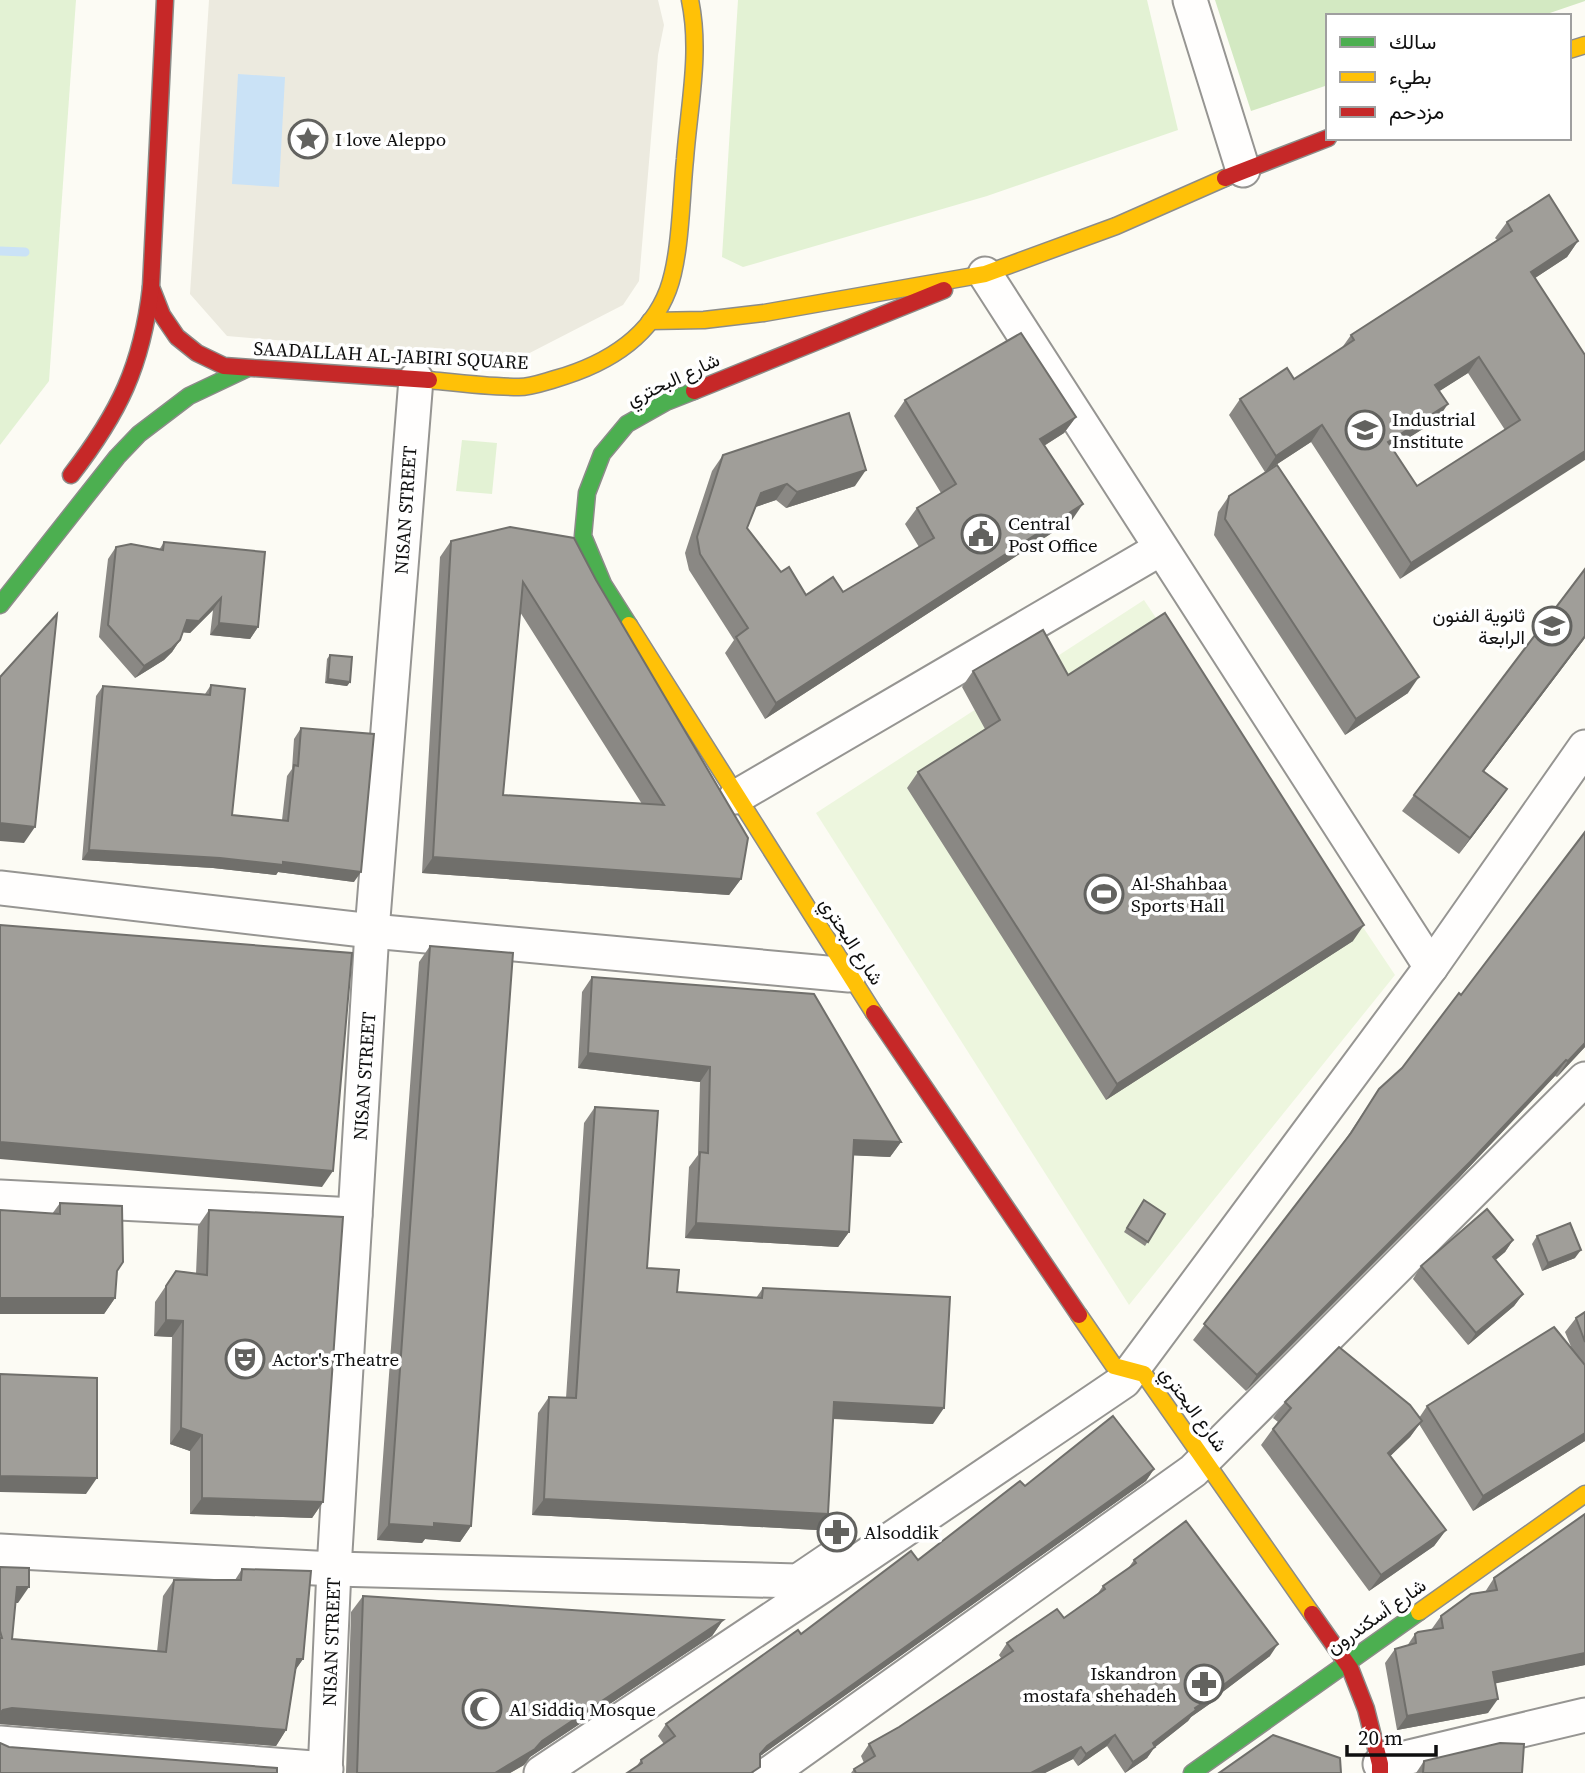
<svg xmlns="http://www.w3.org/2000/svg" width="1585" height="1773" font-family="'Source Serif 4',Vazirmatn,serif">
  <rect width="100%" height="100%" fill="#fcfbf4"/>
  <!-- green -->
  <g fill="#e3f2d4">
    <path d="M0,0H76L49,381L0,445Z"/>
    <path d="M738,0H1147L1178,130L987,196L743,267L722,257Z"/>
    <path d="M462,440L497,443L492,494L456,491Z"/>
  </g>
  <!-- forest -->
  <path fill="#d3e9c2" d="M1215,0H1585V1L1541,16H1328V85L1251,111Z"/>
  <!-- pitch -->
  <path fill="#edf6de" d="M1144,600L1395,975L1129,1305L816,813Z"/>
  <!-- plaza -->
  <path fill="#eceadf" d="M209,0H658L664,25L658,55L639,281L623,305L516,360L227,336L190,294Z"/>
  <!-- water -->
  <path fill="#cae2f6" d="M238,74L285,77L279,187L232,184Z"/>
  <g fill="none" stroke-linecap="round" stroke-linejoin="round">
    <!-- stream -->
    <path stroke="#cae2f6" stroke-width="9" d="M0,251L25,252"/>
    <defs>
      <g id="street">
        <path d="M1190,0L1243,170"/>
        <path d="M985,274L1431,967"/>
        <path d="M736,797L1160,549"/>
        <path d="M0,888L372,931L849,975"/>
        <path d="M0,1197L355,1215"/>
        <path d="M0,1551L334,1569L798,1581L829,1560"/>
        <path d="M0,1743L326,1769"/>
        <path d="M1380,1764L1585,1715"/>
        <path d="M325,1773L334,1569L372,931L416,379"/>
        <path d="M541,1773L829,1581L1124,1381L1431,967L1585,747"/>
        <path d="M770,1773L1193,1471L1585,1079"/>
      </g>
      <g id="fast">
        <path d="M0,605L117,457L139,434L189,396L246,369"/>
        <path d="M629,625L603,584L583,536L587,493L602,454L627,424L666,402L694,391"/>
        <path d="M1192,1773L1419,1612"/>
      </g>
      <g id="slow">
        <path d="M1569,50L1585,45"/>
        <path d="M650,321L704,320L764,313L985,274L1116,226L1225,178"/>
        <path d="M429,380C458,383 489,387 519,387C531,387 544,382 555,379C604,365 649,340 668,290C681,255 681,197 685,159C689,106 701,52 690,0"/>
        <path d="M629,625L874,1013"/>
        <path d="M1079,1315L1114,1366L1144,1374L1312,1614"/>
        <path d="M1419,1612L1585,1494"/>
      </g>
      <g id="jam">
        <path d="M165,0L151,287L162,315L177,337L197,353L224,366L429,380"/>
        <path d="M1225,178L1328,138"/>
        <path d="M694,391L944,290"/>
        <path d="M71,475C119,413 142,366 151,287"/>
        <path d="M874,1013L1079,1315"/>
        <path d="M1312,1614L1350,1668L1366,1709L1380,1764V1773"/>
      </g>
    </defs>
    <!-- street casing -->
    <use href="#street" stroke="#969592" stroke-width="37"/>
    <!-- fast casing -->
    <use href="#fast" stroke="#8c8c89" stroke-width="19"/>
    <!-- slow casing -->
    <use href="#slow" stroke="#8c8c89" stroke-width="19"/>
    <!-- jam casing -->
    <use href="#jam" stroke="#8c8c89" stroke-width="19"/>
    <!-- street -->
    <use href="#street" stroke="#fffefd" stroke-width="33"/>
    <!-- fast -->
    <use href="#fast" stroke="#4caf50" stroke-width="16"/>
    <!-- slow -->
    <use href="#slow" stroke="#ffc107" stroke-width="16"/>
    <!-- jam -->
    <use href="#jam" stroke="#c62828" stroke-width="16"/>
  </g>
  <!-- wall -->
  <g fill="#8a8884" fill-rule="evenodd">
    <path d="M1507,222L1578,241L1567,257L1535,278L1585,355L1400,579L1311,442L1265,472L1229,415L1240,399L1294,379L1341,349L1351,335L1497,240L1495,238ZM1468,373L1505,430L1417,486L1392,448L1437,420L1439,391Z"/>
    <path d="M905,400L1076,417L1064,433L1044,446L1072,520L765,719L725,653L734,640L689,570L685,553L712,471L723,455L855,486L786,508L776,500L755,507L747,528L781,572L806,595L843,592L919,547L905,524L917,508L941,493L894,416Z"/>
    <path d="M1229,496L1408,693L1345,735L1214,535L1218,512Z"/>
    <path d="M510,527L741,879L729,895L422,873L440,557L451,541ZM520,612L642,804L503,795Z"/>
    <path d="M164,542L258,627L250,639L210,635L213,610L190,633L183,632L180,640L172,652L164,660L135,678L99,637L108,559L116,547L159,550Z"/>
    <path d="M1585,638L1484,771L1496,805L1459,854L1402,811L1414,795Z"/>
    <path d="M330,655L350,682L347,686L325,683L327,659Z"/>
    <path d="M973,671L1068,675L1353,941L1106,1100L907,788L918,772L985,729L962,687Z"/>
    <path d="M211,685L232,815L282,820L287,776L292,769L294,739L301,728L354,882L278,872L276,875L213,868L82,860L96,696L103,686L205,694Z"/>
    <path d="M1585,832V1047L1557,1077L1555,1076L1459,1178L1246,1391L1193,1340L1345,1140L1379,1089L1402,1068L1461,995Z"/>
    <path d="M430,946L471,1526L460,1542L425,1539L422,1543L377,1540L419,962Z"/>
    <path d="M592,977L901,1142L890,1157L853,1155L849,1232L838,1247L685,1238L689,1167L698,1155L700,1082L578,1068L582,992Z"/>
    <path d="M595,1107L647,1268L677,1292L756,1298L763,1288L933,1424L833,1419L817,1530L532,1515L538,1413L549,1397L566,1398L584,1123Z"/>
    <path d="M1144,1200L1165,1214L1145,1246L1124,1232Z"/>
    <path d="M60,1203L117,1271L115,1298L104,1314L52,1214Z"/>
    <path d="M209,1210L323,1502L312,1518L190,1514V1451L170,1444L172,1337L154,1336L155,1302L176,1271L196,1274L198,1226Z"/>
    <path d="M1537,1236L1575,1258L1542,1271L1532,1244Z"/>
    <path d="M1513,1240L1505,1252L1495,1260L1523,1294L1514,1306L1468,1345L1413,1279L1421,1266Z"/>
    <path d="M1585,1312V1441L1473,1511L1419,1424L1410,1437L1390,1456L1446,1530L1434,1546L1369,1591L1261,1445L1278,1422L1273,1418L1285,1402L1419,1418L1427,1406L1572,1349L1565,1332L1576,1318Z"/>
    <path d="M1154,1469L1146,1481L760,1756L636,1767L641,1760L664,1744L658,1736L666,1724L801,1634L918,1560L1025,1486Z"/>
    <path d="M1134,1560L1270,1656L1216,1697L1211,1703L1191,1717L1188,1721L1154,1748L1147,1758L1125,1773L1107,1746L1078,1766L1073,1759L1045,1773H851L854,1769L864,1763L861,1756L869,1744L899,1727L1001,1658L999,1655L1007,1643L1064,1618L1098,1593L1103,1586L1127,1570Z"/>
    <path d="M0,1567L18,1603H15L12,1639L157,1652L163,1596L174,1580H235L242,1569L303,1659L295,1670L286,1730L276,1746L0,1724Z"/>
    <path d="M1494,1578L1585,1665L1495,1683L1488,1713L1397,1730L1385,1663L1395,1649L1407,1646L1415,1634L1431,1630L1441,1616L1485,1592Z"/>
    <path d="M363,1596L723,1620L712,1636L530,1757L524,1765L510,1773H346L351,1612Z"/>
    <path d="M1424,1761L1522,1773H1416Z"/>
  </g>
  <!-- shaded-wall -->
  <g fill="#706f6b">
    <path d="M1578,241L1567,257L1520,288L1531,272Z"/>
    <path d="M1479,357L1468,373L1424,401L1435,385Z"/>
    <path d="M1448,404L1437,420L1377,458L1388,442Z"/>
    <path d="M1076,417L1064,433L1029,455L1040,439Z"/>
    <path d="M1322,425L1311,442L1265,472L1276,456Z"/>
    <path d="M1585,451V460L1400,579L1411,563Z"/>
    <path d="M866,470L855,486L786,508L797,492Z"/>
    <path d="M787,484L776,500L750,509L761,493Z"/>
    <path d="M1083,504L1072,520L765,719L776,703Z"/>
    <path d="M221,598L213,610L190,633L178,632L187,620Z"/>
    <path d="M219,623L258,627L250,639L210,635Z"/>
    <path d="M1585,636V638L1472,787L1483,771Z"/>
    <path d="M180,640L172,652L164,660L135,678L144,666Z"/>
    <path d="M1419,677L1408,693L1345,735L1356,719Z"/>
    <path d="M328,679L350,682L347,686L325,683Z"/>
    <path d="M1507,789L1496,805L1459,854L1470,838Z"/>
    <path d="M0,823L35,827L24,843L0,841Z"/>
    <path d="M89,850L283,862L361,872L354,882L278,872L276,875L213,868L82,860Z"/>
    <path d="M433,857L741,879L729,895L422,873Z"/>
    <path d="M1364,925L1353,941L1106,1100L1117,1084Z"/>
    <path d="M1585,1043V1047L1557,1077L1568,1061Z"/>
    <path d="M588,1053L710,1067L700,1082L578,1068Z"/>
    <path d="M1566,1060L1555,1076L1459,1178L1246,1391L1257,1375Z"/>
    <path d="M854,1140L901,1142L890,1157L843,1155Z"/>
    <path d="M0,1142L333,1171L322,1187L0,1159Z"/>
    <path d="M696,1223L849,1232L838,1247L685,1238Z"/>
    <path d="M1513,1240L1505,1252L1484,1270L1493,1257Z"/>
    <path d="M1581,1250L1575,1258L1542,1271L1548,1263Z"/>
    <path d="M1523,1294L1514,1306L1468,1345L1476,1333Z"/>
    <path d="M0,1298H115L104,1314H0Z"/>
    <path d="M166,1320L183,1321L172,1337L154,1336Z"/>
    <path d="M834,1402L944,1408L933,1424L822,1418Z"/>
    <path d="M1422,1421L1410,1437L1377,1469L1388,1453Z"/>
    <path d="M181,1428L202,1435L190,1451L170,1444Z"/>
    <path d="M1585,1433V1441L1473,1511L1483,1496Z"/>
    <path d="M1154,1469L1146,1481L759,1757L752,1766L767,1746Z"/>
    <path d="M0,1476L97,1478L86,1494L0,1492Z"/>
    <path d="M202,1498L323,1502L312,1518L190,1514Z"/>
    <path d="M544,1499L828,1514L817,1530L532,1515Z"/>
    <path d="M434,1523L471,1526L460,1542L425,1539L422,1543L377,1540L389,1524Z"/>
    <path d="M1446,1530L1434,1546L1369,1591L1381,1575Z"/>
    <path d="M17,1587H29L18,1603H6Z"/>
    <path d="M723,1620L712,1636L530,1757L524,1765L510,1773H495Z"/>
    <path d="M1278,1644L1270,1656L1216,1697L1211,1703L1191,1717L1188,1721L1154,1748L1147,1758L1125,1773L1133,1762L1153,1743L1218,1689Z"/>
    <path d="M1585,1653V1665L1483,1686L1493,1672Z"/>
    <path d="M297,1659H303L292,1675Z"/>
    <path d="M1498,1699L1488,1713L1397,1730L1407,1716Z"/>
    <path d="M12,1708L286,1730L276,1746L0,1724V1713L3,1710Z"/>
    <path d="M1115,1735L1107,1746L1078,1766L1086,1754Z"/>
    <path d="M1081,1747L1073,1759L1045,1773H1031Z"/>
  </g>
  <!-- building -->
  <g fill="#a09e99" stroke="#706f6b" stroke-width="2" fill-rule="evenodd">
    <path d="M1549,195L1578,241L1531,272L1585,355V451L1411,563L1322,425L1276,456L1240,399L1287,368L1294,379L1354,340L1351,335L1512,231L1507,222ZM1479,357L1520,420L1417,486L1388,442L1448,404L1435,385Z"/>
    <path d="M1021,333L1076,417L1040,439L1083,504L776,703L736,637L748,628L700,554L697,537L723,455L849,413L866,470L797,492L787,484L761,493L747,528L781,572L789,567L806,595L833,577L843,592L934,538L917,508L956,484L905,400Z"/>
    <path d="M1277,465L1419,677L1356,719L1225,519L1229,496Z"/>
    <path d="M510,527L574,538L596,580L748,838L741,879L433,857L451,541ZM523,582L664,805L503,795Z"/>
    <path d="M164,542L265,552L258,627L219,623L221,598L199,621L187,620L180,640L172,648L144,666L108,625L116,547L131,544L163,550Z"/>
    <path d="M1585,569V636L1483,771L1507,789L1470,838L1414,795Z"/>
    <path d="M1165,613L1364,925L1117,1084L918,772L1000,720L973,671L1043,630L1068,675Z"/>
    <path d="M57,614L35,827L0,823V677Z"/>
    <path d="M330,655L352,657L350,682L328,679Z"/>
    <path d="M211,685L245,689L232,815L288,821L294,765L298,766L301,728L374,734L361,872L283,862V865L220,858L89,850L103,686L210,695Z"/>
    <path d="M1585,832V1043L1568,1061L1566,1060L1470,1162L1257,1375L1204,1324L1351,1133L1379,1089L1402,1068L1459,993L1461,995Z"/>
    <path d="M0,925L352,953L333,1171L0,1142Z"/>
    <path d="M430,946L513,953L471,1526L434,1523V1527L389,1524Z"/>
    <path d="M592,977L814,994L901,1142L854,1140L849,1232L696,1223L700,1152L708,1153L710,1067L588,1053Z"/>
    <path d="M595,1107L658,1111L647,1268L679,1270L677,1292L762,1298L763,1288L950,1297L944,1408L834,1402L828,1514L544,1499L549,1397L576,1398Z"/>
    <path d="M1144,1200L1165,1214L1148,1242L1127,1228Z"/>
    <path d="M60,1203L122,1206L123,1262L117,1271L115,1298H0V1210L60,1214Z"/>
    <path d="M1487,1209L1513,1240L1493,1257L1523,1294L1476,1333L1421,1266Z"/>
    <path d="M209,1210L343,1217L323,1502L202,1498V1435L181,1428L183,1321L166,1320V1286L176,1271L207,1275Z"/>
    <path d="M1570,1223L1581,1250L1548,1263L1537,1236Z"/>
    <path d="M1585,1312V1342L1576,1318Z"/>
    <path d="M1554,1327L1585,1365V1433L1483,1496L1427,1406Z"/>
    <path d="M1339,1347L1410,1405L1422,1421L1388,1453L1446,1530L1381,1575L1273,1429L1291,1408L1285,1402Z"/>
    <path d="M0,1374L97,1378V1478L0,1476Z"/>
    <path d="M1113,1416L1154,1469L767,1746L760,1754V1767L751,1773H627L642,1763L641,1760L675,1736L666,1724L798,1630L801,1634L911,1551L918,1560L1020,1481L1025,1486Z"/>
    <path d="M1585,1514V1653L1493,1672L1498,1699L1407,1716L1395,1649L1416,1643L1415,1634L1418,1632L1443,1628L1441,1616L1471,1594L1497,1590L1494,1578Z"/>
    <path d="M1186,1521L1278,1644L1218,1689L1219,1692L1195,1708L1196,1710L1153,1743L1155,1747L1133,1762L1115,1735L1086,1754L1081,1747L1031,1773H856L854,1769L875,1756L869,1744L899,1727L1013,1651L1007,1643L1057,1609L1064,1618L1105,1589L1103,1586L1136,1563L1134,1560Z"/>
    <path d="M0,1567L29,1568V1587H17L12,1639L166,1652L174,1580H241L242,1569L311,1571L303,1659H297L286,1730L12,1708L3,1710L0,1713V1638H2L0,1631Z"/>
    <path d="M363,1596L723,1620L542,1741L535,1749L495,1773H357Z"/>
    <path d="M1273,1735L1340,1758L1341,1773H1219Z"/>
    <path d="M0,1743L9,1747L277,1768V1773H0Z"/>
    <path d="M1500,1743L1524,1744L1522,1773H1423L1424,1761Z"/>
  </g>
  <!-- icons -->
  <defs>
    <symbol id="sight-ring" viewBox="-11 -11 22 22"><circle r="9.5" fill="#fff" stroke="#62625f" stroke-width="1.5"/><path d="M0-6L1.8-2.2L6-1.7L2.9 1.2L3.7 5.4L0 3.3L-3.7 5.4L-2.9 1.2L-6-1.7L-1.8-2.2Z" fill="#62625f"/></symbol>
    <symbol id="university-ring" viewBox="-11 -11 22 22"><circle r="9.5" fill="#fff" stroke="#62625f" stroke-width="1.5"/><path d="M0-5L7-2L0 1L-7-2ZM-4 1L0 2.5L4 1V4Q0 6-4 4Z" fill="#62625f"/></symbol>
    <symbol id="civic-ring" viewBox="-11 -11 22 22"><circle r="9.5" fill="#fff" stroke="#62625f" stroke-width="1.5"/><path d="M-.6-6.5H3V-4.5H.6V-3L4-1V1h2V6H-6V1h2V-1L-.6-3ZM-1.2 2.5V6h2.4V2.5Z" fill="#62625f"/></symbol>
    <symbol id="school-ring" viewBox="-11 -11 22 22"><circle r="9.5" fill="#fff" stroke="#62625f" stroke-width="1.5"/><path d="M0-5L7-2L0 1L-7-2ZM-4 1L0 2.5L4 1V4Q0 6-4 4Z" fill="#62625f"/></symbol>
    <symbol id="stadium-ring" viewBox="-11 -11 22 22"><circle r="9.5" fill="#fff" stroke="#62625f" stroke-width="1.5"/><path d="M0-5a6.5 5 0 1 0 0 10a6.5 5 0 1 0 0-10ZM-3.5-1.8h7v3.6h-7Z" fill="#62625f"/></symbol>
    <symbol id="theatre-ring" viewBox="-11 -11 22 22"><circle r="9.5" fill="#fff" stroke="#62625f" stroke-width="1.5"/><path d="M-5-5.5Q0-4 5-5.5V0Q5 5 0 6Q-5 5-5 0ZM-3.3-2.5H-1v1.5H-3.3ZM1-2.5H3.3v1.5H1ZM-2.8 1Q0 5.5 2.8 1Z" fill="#62625f"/></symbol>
    <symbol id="pharmacy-ring" viewBox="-11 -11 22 22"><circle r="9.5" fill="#fff" stroke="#62625f" stroke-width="1.5"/><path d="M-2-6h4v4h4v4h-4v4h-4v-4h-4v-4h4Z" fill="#62625f"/></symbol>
    <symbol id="mosque-ring" viewBox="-11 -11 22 22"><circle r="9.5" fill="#fff" stroke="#62625f" stroke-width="1.5"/><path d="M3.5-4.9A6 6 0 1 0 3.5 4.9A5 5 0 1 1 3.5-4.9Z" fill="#62625f"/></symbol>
  </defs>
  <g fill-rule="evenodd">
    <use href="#sight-ring" x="286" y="117" width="44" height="44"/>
    <use href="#university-ring" x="1343" y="408" width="44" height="44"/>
    <use href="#civic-ring" x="959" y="512" width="44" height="44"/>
    <use href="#school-ring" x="1530" y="604" width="44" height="44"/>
    <use href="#stadium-ring" x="1082" y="872" width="44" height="44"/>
    <use href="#theatre-ring" x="223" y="1337" width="44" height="44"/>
    <use href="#pharmacy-ring" x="815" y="1510" width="44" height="44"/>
    <use href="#pharmacy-ring" x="1182" y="1662" width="44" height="44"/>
    <use href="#mosque-ring" x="460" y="1687" width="44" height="44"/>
  </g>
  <g text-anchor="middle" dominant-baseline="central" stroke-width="7" stroke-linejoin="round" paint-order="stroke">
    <!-- poi labels -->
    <g font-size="19" fill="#0f0f0f" stroke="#fff" text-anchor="start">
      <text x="335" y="139">I love Aleppo</text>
      <text x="1392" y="419">Industrial<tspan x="1392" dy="22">Institute</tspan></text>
      <text x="1008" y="523">Central<tspan x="1008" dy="22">Post Office</tspan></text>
      <text x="1525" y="615" text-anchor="end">ثانوية الفنون<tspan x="1525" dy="22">الرابعة</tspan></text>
      <text x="1131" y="883">Al-Shahbaa<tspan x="1131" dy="22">Sports Hall</tspan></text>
      <text x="272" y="1359">Actor's Theatre</text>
      <text x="864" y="1532">Alsoddik</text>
      <text x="1177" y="1673" text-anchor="end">Iskandron<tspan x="1177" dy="22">mostafa shehadeh</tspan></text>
      <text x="509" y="1709">Al Siddiq Mosque</text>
    </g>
    <!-- street labels -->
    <g font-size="19" fill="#0f0f0f" stroke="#fff">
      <text transform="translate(391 355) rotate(3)">SAADALLAH AL-JABIRI SQUARE</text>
      <text transform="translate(673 379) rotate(-25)">شارع البحتري</text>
      <text transform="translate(405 510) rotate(-86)">NISAN STREET</text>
      <text transform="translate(852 941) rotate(57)">شارع البحتري</text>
      <text transform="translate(364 1076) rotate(-86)">NISAN STREET</text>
      <text transform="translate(1194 1409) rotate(54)">شارع البحتري</text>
      <text transform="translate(1376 1616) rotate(-35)">شارع أسكندرون</text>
      <text transform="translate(331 1642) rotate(-88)">NISAN STREET</text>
    </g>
  </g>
  <!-- legend -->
  <rect x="1326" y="14" width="245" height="126" fill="#ffffff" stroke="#9f9f9f" stroke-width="2"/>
  <rect x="1340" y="37" width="35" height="10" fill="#4caf50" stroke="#9f9f9f" stroke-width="2"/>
  <text x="1389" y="49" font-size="21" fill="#0f0f0f">سالك</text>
  <rect x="1340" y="72" width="35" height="10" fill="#ffc107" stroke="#9f9f9f" stroke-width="2"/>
  <text x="1389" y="84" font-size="21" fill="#0f0f0f">بطيء</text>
  <rect x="1340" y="107" width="35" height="10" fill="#c62828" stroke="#9f9f9f" stroke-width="2"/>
  <text x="1389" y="119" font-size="21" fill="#0f0f0f">مزدحم</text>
  <!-- scale -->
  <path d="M1347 1745v10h89v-10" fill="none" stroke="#0f0f0f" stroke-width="3.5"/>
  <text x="1358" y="1745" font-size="21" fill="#0f0f0f" stroke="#ffffff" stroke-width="5" paint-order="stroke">20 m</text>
</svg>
